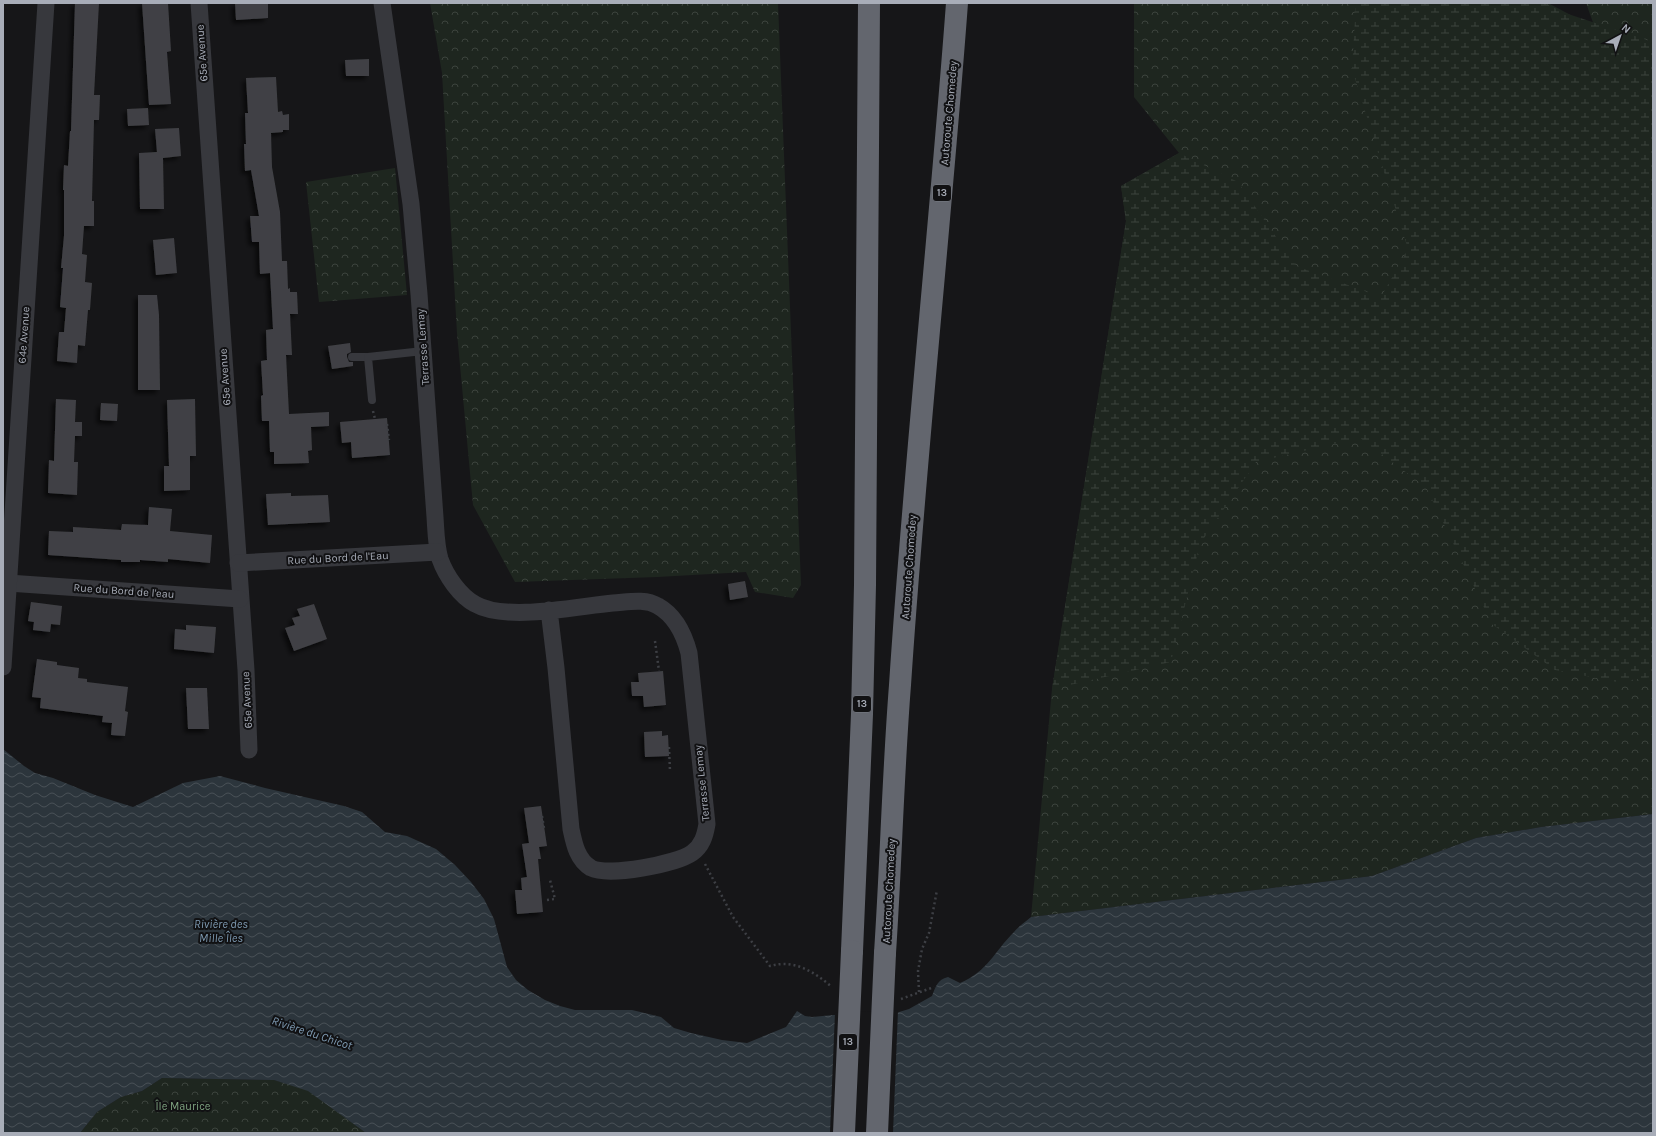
<svg xmlns="http://www.w3.org/2000/svg" width="1656" height="1136" font-family="Karla,sans-serif">
  <defs>
    <pattern id="forest-crowns" width="20" height="18" patternUnits="userSpaceOnUse"><rect width="20" height="18" fill="#1e261f"/><path d="M2 6a3 3 0 1 1 6 0M12 15a3 3 0 1 1 6 0" fill="none" stroke="#3c433d"/></pattern>
    <pattern id="wetland-marsh" width="20" height="14" patternUnits="userSpaceOnUse"><rect width="20" height="14" fill="#1e261f"/><path d="M1 5h8M5 5V1M11 12h8M15 12V8" fill="none" stroke="#3c433d"/></pattern>
    <pattern id="water-waves" width="16" height="10" patternUnits="userSpaceOnUse"><rect width="16" height="10" fill="#2c353c"/><path d="M0 5q4-4 8 0t8 0" fill="none" stroke="#485056"/></pattern>
    <filter id="shadow"><feDropShadow dx="-3.5" dy="3.5" stdDeviation="2" flood-color="#0009"/></filter>
  </defs>
  <rect width="100%" height="100%" fill="#161618"/>
  <!-- forest -->
  <g fill="url(#forest-crowns)">
    <path d="M430,3H778L801,585L793,598L755,592L746,572L657,577L515,582L473,505L457,333L442,73Z"/>
    <path d="M1134,3H1548L1595,28L1586,3H1653V814L1541,827L1476,838L1372,876L1031,917L1052,689L1126,221L1121,186L1179,153L1134,97Z"/>
    <path d="M395,168L407,295L319,302L306,182Z"/>
    <path d="M162,1078L274,1080L308,1090L366,1133H80L97,1112L121,1097L142,1091Z"/>
  </g>
  <!-- wetland -->
  <path fill="url(#wetland-marsh)" d="M1356,3H1545L1562,12L1653,42V677L1617,682L1555,670L1492,624L1426,487L1360,438L1256,462L1200,544L1171,662L1052,689L1126,221L1121,186L1179,153L1238,182L1296,266L1381,297L1408,249L1352,69Z"/>
  <!-- water -->
  <path fill="url(#water-waves)" d="M3,749L24,766L35,773L53,778L95,795L133,807L183,783L220,776L265,788L344,806L362,812L385,832L407,836L436,849L455,865L471,882L484,899L494,919L507,967L516,980L528,990L545,1000L560,1006L575,1010H632L661,1017L674,1028L691,1033L722,1040L747,1043L786,1027L797,1011L805,1016L812,1017L833,1015L896,1013L909,1009L932,996C936,986 937,980 948,977L960,983C988,971 994,952 1014,932C1019,926 1025,922 1031,917L1372,876L1476,838L1541,827L1653,814V1133H366L308,1091L274,1080L162,1078L142,1091L121,1097L97,1112L80,1133H3Z"/>
  <!-- pier -->
  <path fill="#161618" d="M898,1010L893,1133H830L835,1013Z"/>
  <!-- building -->
  <g fill="#404145" filter="url(#shadow)">
    <path d="M75,3H99L94,95H100L99,120H94L92,201H94V226H84L82,254L87,255L85,282L92,283L90,310H88L85,346L78,345L77,363L57,361L59,332H64L66,308L60,307L63,268H61L64,236V190H63L64,165L68,166L70,131H71Z"/>
    <path d="M142,3H168L171,51L167,52L171,104L149,105Z"/>
    <path d="M235,3H268V18L236,20Z"/>
    <path d="M369,59V76H346L345,60Z"/>
    <path d="M276,77L278,112L282,111L283,115L289,114V130H283V132L271,133L272,167L280,212L282,261H287L288,289L290,288V292H297L298,314H290L292,355H286L289,414L329,412V426L311,427L312,450L308,451L309,463L274,464V452H270L269,421H262L261,396L263,395L261,361L267,360L266,330L273,329L270,273L260,274L259,242H252L250,216H259L251,170L245,171L244,144H246L245,113H248L246,78Z"/>
    <path d="M148,108L149,125L128,126L127,109Z"/>
    <path d="M179,128L181,156L163,158L164,209H140L139,153L157,152L155,129Z"/>
    <path d="M174,238L177,273L156,275L153,240Z"/>
    <path d="M138,295H157L159,315L160,390H138Z"/>
    <path d="M350,343L351,352L347,354V357L349,362H353V366L332,369L328,346Z"/>
    <path d="M56,399L76,400L75,422H82V436H75L74,462H78L77,495L48,493L49,460L54,461Z"/>
    <path d="M195,399L196,456H190V490L164,491V466H169L167,400Z"/>
    <path d="M101,403L118,404L117,421L100,420Z"/>
    <path d="M387,418L390,455L352,458L351,442L342,443L340,422Z"/>
    <path d="M291,493V496L328,495L330,522L268,525L266,494Z"/>
    <path d="M149,507L172,509L170,531L212,535L210,563L168,559V562L140,560V562H121V560L48,555L49,531L73,532V527L121,530L122,524L148,525Z"/>
    <path d="M745,581L748,597L730,600L728,584Z"/>
    <path d="M31,602L62,606L60,625L51,624L50,632L33,630L34,622L28,621Z"/>
    <path d="M314,604L327,639L294,651L285,628L295,625L292,618L300,616L297,609Z"/>
    <path d="M186,625L216,627L214,653L174,649L175,629L186,630Z"/>
    <path d="M37,659L57,662V665L79,668L78,678L87,679V682L128,687L125,711L128,712L125,736L111,735L112,723L102,722L103,716L40,708L41,698L32,697Z"/>
    <path d="M663,671L666,705L644,707L643,696H632L631,682H639L638,673Z"/>
    <path d="M186,688H207L209,729H188Z"/>
    <path d="M662,731V736L668,735L669,756L645,757L644,732Z"/>
    <path d="M541,806L547,846L539,847L541,859H538L543,912L517,914L515,890H522L521,878L527,877L522,844L529,843L524,808Z"/>
  </g>
  <g fill="none" stroke-linecap="round" stroke-linejoin="round">
    <!-- path -->
    <g stroke="#3d3f44" stroke-width="2.5" stroke-dasharray="2 3" stroke-linecap="butt">
      <path d="M373,411L375,419"/>
      <path d="M387,424L389,440"/>
      <path d="M655,641L659,671"/>
      <path d="M669,747L670,771"/>
      <path d="M542,816L544,828"/>
      <path d="M705,864L733,917L770,966C795,959 814,972 832,987"/>
      <path d="M547,900L555,899L550,880"/>
      <path d="M919,992L918,971L922,949L929,933L937,890"/>
      <path d="M901,999L934,987"/>
    </g>
    <!-- lane -->
    <g stroke="#37383d" stroke-width="8">
      <path d="M352,357H368"/>
      <path d="M372,400L368,357L423,351"/>
    </g>
    <!-- street -->
    <g stroke="#37383d" stroke-width="17">
      <path d="M199,3L246,670L249,750"/>
      <path d="M382,3L411,204L419,294L435,517C436,531 436,546 440,559C446,576 460,596 475,604C506,622 578,606 613,603C628,602 645,598 658,606C676,616 684,634 689,653L707,824C705,836 702,846 692,853C676,864 609,877 591,868C577,860 574,843 571,829L556,668L549,610"/>
      <path d="M238,563L438,552"/>
      <path d="M8,583L240,599"/>
      <path d="M3,667L46,3"/>
    </g>
    <!-- highway -->
    <g stroke="#63666e" stroke-width="22">
      <path d="M852,951L862,714L865,585L869,3"/>
      <path d="M885,953C891,863 893,774 900,685C915,457 940,231 957,3"/>
    </g>
    <!-- highway-bridge -->
    <g stroke="#63666e" stroke-width="22">
      <path d="M844,1133L852,951"/>
      <path d="M877,1133L885,953"/>
    </g>
  </g>
  <g text-anchor="middle" dominant-baseline="central" stroke-width="4" stroke-linejoin="round" paint-order="stroke">
    <!-- shield labels -->
    <g fill="#111113" stroke="#7b7e86" stroke-width="1">
      <rect x="933" y="185" width="18" height="16" rx="3"/>
      <rect x="853" y="696" width="18" height="16" rx="3"/>
      <rect x="839" y="1034" width="18" height="16" rx="3"/>
    </g>
    <g font-size="10" font-weight="bold" fill="#a8adb8">
      <text x="942" y="193">13</text>
      <text x="862" y="704">13</text>
      <text x="848" y="1042">13</text>
    </g>
    <!-- street labels -->
    <g font-size="11" fill="#a8adb8" stroke="#111113">
      <text transform="translate(202 53) rotate(-94)">65e Avenue</text>
      <text transform="translate(949 113) rotate(-85)">Autoroute Chomedey</text>
      <text transform="translate(24 335) rotate(-86)">64e Avenue</text>
      <text transform="translate(423 347) rotate(-94)">Terrasse Lemay</text>
      <text transform="translate(225 377) rotate(-94)">65e Avenue</text>
      <text transform="translate(338 558) rotate(-3)">Rue du Bord de l'Eau</text>
      <text transform="translate(909 567) rotate(-86)">Autoroute Chomedey</text>
      <text transform="translate(124 591) rotate(4)">Rue du Bord de l'eau</text>
      <text transform="translate(247 700) rotate(-93)">65e Avenue</text>
      <text transform="translate(702 783) rotate(-96)">Terrasse Lemay</text>
      <text transform="translate(889 891) rotate(-87)">Autoroute Chomedey</text>
    </g>
    <!-- park labels -->
    <g font-size="11" fill="#7fa381" stroke="#111113">
      <text x="183" y="1106">Île Maurice</text>
    </g>
    <!-- water labels -->
    <g font-size="12" font-style="italic" fill="#7f9bb3" stroke="#111113">
      <text x="221" y="924">Rivière des<tspan x="221" dy="14">Mille Îles</tspan></text>
      <text transform="translate(312 1033) rotate(18)">Rivière du Chicot</text>
    </g>
  </g>
  <!-- border -->
  <rect width="1656" height="1136" fill="none" stroke="#a8adb8" stroke-width="8"/>
  <!-- north arrow -->
  <g transform="translate(1620 36) rotate(40)" stroke="#111113" stroke-width="3" paint-order="stroke">
  <path d="M0-3L7 15L0 10L-7 15Z" fill="#a8adb8"/>
  <text y="-6" font-size="11" font-weight="bold" text-anchor="middle" fill="#a8adb8">N</text>
  </g>
</svg>
